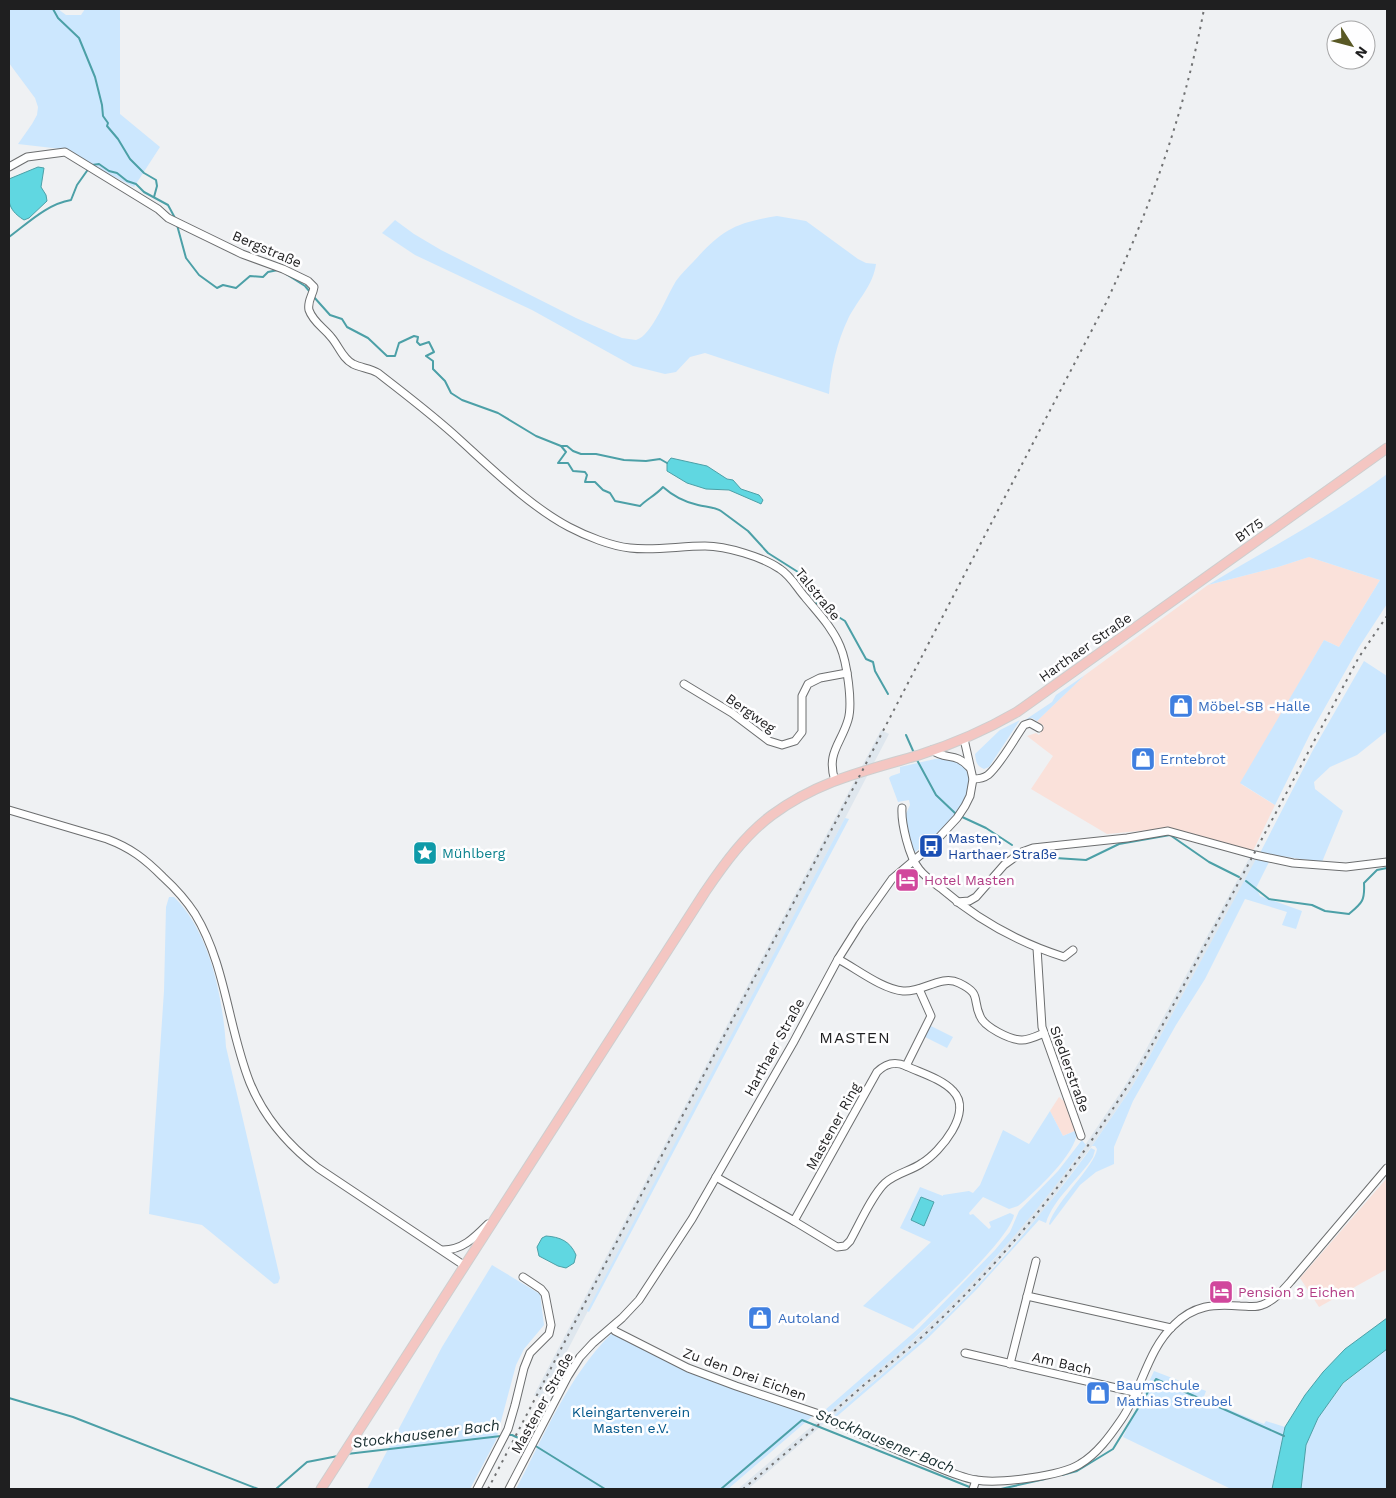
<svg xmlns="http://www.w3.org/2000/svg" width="1396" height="1498" font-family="'Work Sans',sans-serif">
  <rect width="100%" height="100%" fill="#eff1f3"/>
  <!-- industrial -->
  <g fill="#fae1da">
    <path d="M1309,557L1380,580L1339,647L1324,640L1241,784L1275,805L1253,851L1171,828L1107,834L1031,789L1053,756L1027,736L1036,733L1039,735L1044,726L1037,721L1085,675L1208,585L1278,567Z"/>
    <path d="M1059,1097L1066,1103L1077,1130L1063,1136L1050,1111Z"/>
    <path d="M1387,1178V1269L1319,1307L1300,1278Z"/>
  </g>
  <!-- built -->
  <g fill="#dfe7ee">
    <path d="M881,730L889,734L542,1399L534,1395Z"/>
    <path d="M1253,851L1260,853L1149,1057L1130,1090L1092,1146L1043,1211L974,1288L926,1336L748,1489H738L922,1332L943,1312L999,1254L1073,1163L1124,1087L1143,1055Z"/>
  </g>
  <!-- green -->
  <g fill="#cce7fe">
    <path d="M9,9H58L66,15H81L85,9H120V114L160,147L134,187L93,166L70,150L18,144L32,124L37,115L38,107L35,98L9,63Z"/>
    <path d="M777,216L806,221L858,259L866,263L876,264C873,286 858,299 848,319C837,342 831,368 829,394L705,353L690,357L676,372L665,374L633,366L532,310L415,255L382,233L395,220L414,234L441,250L576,318L622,338L636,340C652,336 667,295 676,281C681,274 688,267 694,261C722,230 735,223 777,216Z"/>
    <path d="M1387,474V604L1359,647L1310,734L1275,805L1240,783L1324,640L1339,647L1380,580L1309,557L1278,567L1208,585C1268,549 1331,516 1387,474Z"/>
    <path d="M1364,661L1387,676V731L1357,755L1330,767L1314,782L1315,789L1343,811L1322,862L1260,853L1313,750Z"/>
    <path d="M1085,675L1037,721L1032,718L1025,720L1052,702L1056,695Z"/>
    <path d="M1020,720L989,767L984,769C976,766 976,761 975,754L1000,730Z"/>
    <path d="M948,758C956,760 965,765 968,774C978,802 933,837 914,853L904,818L910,805L909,800L898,802L889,778L891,776L900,773V767L935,759Z"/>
    <path d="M845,818L849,819L589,1312L587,1311Z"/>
    <path d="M1256,859L1269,862L1256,888L1260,896L1302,911L1296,929L1282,925L1287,912L1245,899L1205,979L1176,1025L1133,1101L1114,1147V1164L1096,1172L1080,1185L1050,1225L1049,1224C1056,1201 1095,1166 1097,1149L1095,1146H1092L1130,1090L1149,1057Z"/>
    <path d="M169,897H174C210,932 223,998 226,1047L280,1278L278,1283L274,1284L202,1225L149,1214L164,991L166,907Z"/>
    <path d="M929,1025L953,1037L947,1048L923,1036Z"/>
    <path d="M1050,1111L1063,1136L1077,1130C1079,1151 1034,1193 1018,1206L1009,1209L983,1197L969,1213L970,1215L973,1214L989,1229L991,1227L989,1222L1010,1213L1014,1215C1009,1240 934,1308 913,1329L863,1306L931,1242L900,1228L920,1187L943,1196V1195L969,1191L973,1193L980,1185L1003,1130L1029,1144Z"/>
    <path d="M1082,1140L1086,1145C1037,1212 984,1275 922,1331C892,1360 859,1386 827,1414L825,1410L919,1328L995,1250L1010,1232L1019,1211L1058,1171Z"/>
    <path d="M1091,1148L1095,1150L1093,1157C1080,1178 1053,1199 1046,1223L1039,1220L976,1290L928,1338L835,1418L832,1417C863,1390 895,1364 925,1337C987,1280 1042,1215 1091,1148Z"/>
    <path d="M492,1265L540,1294L544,1325L524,1349L516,1365L496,1440L470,1489H367L442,1347Z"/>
    <path d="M611,1334C677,1365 744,1395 815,1414L728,1489H516C544,1436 568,1377 611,1334Z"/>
    <path d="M1387,1349V1489H1301L1306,1445L1318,1418L1343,1384Z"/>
    <path d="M1154,1371L1206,1391L1203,1399L1264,1424L1266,1421L1285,1427L1272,1489H1231L1123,1437Z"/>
  </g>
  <!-- water -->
  <g fill="#60d7e1" stroke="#4ca0a7">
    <path d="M38,167L44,168L41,187L46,195L47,201L29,218L24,220C5,208 9,199 9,179Z"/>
    <path d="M671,458L707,466L727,479L733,480L741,489L759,495L763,500L761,504L759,503L729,490L706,489L687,483L667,471V463Z"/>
    <path d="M921,1197L934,1202L924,1226L911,1220Z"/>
    <path d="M546,1236C560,1237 570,1241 576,1255L574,1263L566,1268L558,1266L539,1256L537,1247L542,1238Z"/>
    <path d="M1387,1318V1349L1343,1383L1318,1418L1306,1445L1301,1489H1272L1285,1427L1305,1395L1323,1372L1345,1349Z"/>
  </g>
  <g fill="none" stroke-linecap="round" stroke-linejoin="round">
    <!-- stream -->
    <g stroke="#4ca0a7" stroke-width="2">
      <path d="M53,9L58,18L79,38L95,77L102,105L103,116L108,123L107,126L118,139L130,159L144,173L156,180L157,186L154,197"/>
      <path d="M92,165L99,164L109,171L117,173L127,181L136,184L144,192L168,205L175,218"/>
      <path d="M177,225L186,258L199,275L217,288L223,285L236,288L250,276L263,277L268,272L278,270"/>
      <path d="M9,237C28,223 47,204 71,200L77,185L89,168"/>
      <path d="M286,274L305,286L310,292"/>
      <path d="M313,296L330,315L342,319L347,327L368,338L387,356H395L399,343L414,336L418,337L417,342L420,345L429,342L434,352L426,356L433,361V369L445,381L451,393L462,400L498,413L536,436L561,446L566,452L558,463H568L573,471L585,472L587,475L585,482H595L603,490L610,493L615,501L640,506C647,499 656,495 663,487C673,496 684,502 698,505C706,507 715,507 721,511L748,531L768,553L798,572L816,603L845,621L866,659L873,662L875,671L888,694"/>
      <path d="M561,446H567L573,451L581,454H596L624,460L646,461L660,459L667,463"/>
      <path d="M906,735L914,753"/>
      <path d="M917,760L936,795L956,814"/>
      <path d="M960,816L986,828L1012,845"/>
      <path d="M1025,856L1086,860L1119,844L1170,835L1209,862L1239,877"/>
      <path d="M1246,881L1269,899L1312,905L1325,911L1349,914C1362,903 1365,901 1364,883L1377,870L1387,868"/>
      <path d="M9,1398L73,1417L258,1489"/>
      <path d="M509,1435H512L529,1443"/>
      <path d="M534,1445L605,1489"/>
      <path d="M347,1454L501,1436"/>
      <path d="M1062,1475L1077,1471L1113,1449L1156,1379L1284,1436"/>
      <path d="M276,1489L307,1462L338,1456"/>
      <path d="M721,1489L802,1420L972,1488"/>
      <path d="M1001,1489L1045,1479"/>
    </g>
    <defs>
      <g id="minor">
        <path d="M9,167L27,157L65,152L158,209L168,218L242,254L283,269L308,281L314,287C313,295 307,301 309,310C313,322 324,328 331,337C339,346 342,358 353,364C361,368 370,368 378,373C406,395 434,416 460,440C492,469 531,507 569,527C586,536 611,546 630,548C654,551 680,546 705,546C726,546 763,557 780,569C791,576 797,588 805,597C818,613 832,627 840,646C847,662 853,704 848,720C841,744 826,753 835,781"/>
        <path d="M684,684L732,713L769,741L782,745L795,741L802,732V696L808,684L820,678L847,673"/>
        <path d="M932,750C946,761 955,751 970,768"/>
        <path d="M973,779C978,779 984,778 988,775C1000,765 1015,738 1024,725L1030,723L1039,728"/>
        <path d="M902,808C901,823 909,857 919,869C925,877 934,883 942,889C979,921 1017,942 1064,957L1073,950"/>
        <path d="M9,810L107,839C131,848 145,859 163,877C175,888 186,900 195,914C226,965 228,1028 250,1083C264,1117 289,1146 318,1168L465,1266"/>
        <path d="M957,902L969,901L976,897L1004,865L1022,852L1033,848L1127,838L1168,831L1255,855L1293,863L1346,867L1387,862"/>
        <path d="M1037,948L1042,1027L1081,1136"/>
        <path d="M838,959C857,969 882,989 903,991C922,993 941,974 959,983C982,994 972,999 980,1016C984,1027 1010,1040 1022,1040C1029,1040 1037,1036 1044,1033"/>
        <path d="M716,1177L794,1221L877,1072C886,1063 895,1061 906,1066L931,1016L919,989"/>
        <path d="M794,1221L837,1247L845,1246L850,1241C859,1225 872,1195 885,1183C896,1173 911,1171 922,1163C940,1152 974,1112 953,1091C942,1079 921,1073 906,1066"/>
        <path d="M443,1250C463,1250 475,1237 488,1224"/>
        <path d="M1027,1296L1171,1328"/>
        <path d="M612,1327L615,1331L688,1368L736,1386L819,1414"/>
        <path d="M965,1353L1138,1393"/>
        <path d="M1010,1364L1036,1261"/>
        <path d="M833,1422C863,1435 893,1448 923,1461C940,1468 958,1477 976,1480C999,1484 1061,1476 1080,1464C1097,1454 1110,1436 1121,1420C1142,1390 1147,1350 1174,1325C1194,1305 1213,1304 1240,1306C1247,1306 1255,1308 1262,1305C1274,1301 1283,1290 1291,1281L1387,1168"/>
        <path d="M477,1489L508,1429L515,1405L524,1368L530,1353L549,1334L551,1325L545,1294L541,1289L523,1277"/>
        <path d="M509,1489L568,1376L580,1357L593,1343L622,1318L639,1300L692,1219L793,1043L838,959L860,924L892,879L931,846L957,818L965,806L970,796L973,779L964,739"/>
        <path d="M973,1489L976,1480"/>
      </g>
      <path id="major" d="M321,1489L705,892C724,864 745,835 772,815C820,780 865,771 919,755C954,744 986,730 1017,712L1387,448"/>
    </defs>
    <!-- minor casing -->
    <use href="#minor" stroke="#6c6e6f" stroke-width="9"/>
    <!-- major casing -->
    <use href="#major" stroke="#cecece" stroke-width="11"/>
    <!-- minor -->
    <use href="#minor" stroke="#fff" stroke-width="7"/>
    <!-- major -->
    <use href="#major" stroke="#f4c6c2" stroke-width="9"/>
    <!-- rail -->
    <g stroke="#717273" stroke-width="2" stroke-dasharray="2.5 5" stroke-linecap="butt">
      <path d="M488,1489L1106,303C1150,209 1185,111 1204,9"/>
      <path d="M743,1489C784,1455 824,1420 864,1385C884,1368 905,1352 925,1334C1012,1253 1085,1158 1146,1056L1359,657L1387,616"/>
    </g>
  </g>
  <!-- icons -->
  <defs>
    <symbol id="shop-square" viewBox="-11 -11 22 22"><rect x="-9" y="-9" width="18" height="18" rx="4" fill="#3f7fe0" stroke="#fefeff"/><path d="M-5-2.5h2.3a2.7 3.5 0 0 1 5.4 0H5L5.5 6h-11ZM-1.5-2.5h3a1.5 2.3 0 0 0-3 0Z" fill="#fff"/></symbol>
    <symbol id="bus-square" viewBox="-11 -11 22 22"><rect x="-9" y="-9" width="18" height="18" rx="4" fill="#1a4fb4" stroke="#fefeff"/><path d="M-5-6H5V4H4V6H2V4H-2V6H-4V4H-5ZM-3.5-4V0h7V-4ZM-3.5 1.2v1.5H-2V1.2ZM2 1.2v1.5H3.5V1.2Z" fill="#fff"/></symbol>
    <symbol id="sight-square" viewBox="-11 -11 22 22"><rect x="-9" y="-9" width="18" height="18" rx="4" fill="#0f9aa8" stroke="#fefeff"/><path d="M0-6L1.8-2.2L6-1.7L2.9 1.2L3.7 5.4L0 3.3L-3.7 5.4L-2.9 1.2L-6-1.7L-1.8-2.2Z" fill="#fff"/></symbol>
    <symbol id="hotel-square" viewBox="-11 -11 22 22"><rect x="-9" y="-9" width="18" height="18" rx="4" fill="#d1479c" stroke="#fefeff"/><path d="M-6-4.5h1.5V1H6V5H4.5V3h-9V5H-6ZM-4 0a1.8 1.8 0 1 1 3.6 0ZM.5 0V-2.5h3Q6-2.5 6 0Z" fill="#fff"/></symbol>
  </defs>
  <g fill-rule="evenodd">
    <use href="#shop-square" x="1167" y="692" width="28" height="28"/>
    <use href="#shop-square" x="1129" y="745" width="28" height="28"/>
    <use href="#bus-square" x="917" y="832" width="28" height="28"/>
    <use href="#sight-square" x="411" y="839" width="28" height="28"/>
    <use href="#hotel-square" x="893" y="866" width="28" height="28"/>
    <use href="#hotel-square" x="1207" y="1278" width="28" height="28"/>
    <use href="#shop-square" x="746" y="1304" width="28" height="28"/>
    <use href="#shop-square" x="1084" y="1379" width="28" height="28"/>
  </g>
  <g text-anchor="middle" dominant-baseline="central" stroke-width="5" stroke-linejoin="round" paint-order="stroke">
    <!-- street labels -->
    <g font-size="14" fill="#1f1f20" stroke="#fefeff">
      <text transform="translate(267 249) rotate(23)">Bergstraße</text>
      <text transform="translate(1249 530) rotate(-35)">B175</text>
      <text transform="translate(818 594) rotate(51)">Talstraße</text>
      <text transform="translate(1085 647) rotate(-35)">Harthaer Straße</text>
      <text transform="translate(751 713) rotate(35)">Bergweg</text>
      <text transform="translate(774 1047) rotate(-61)">Harthaer Straße</text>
      <text transform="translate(1070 1069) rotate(70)">Siedlerstraße</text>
      <text transform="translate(833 1126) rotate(-61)">Mastener Ring</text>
      <text transform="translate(1062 1363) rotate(13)">Am Bach</text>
      <text transform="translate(745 1374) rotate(20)">Zu den Drei Eichen</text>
      <text transform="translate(542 1403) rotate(-61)">Mastener Straße</text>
    </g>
    <!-- shop labels -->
    <g font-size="14" fill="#366cbe" stroke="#fefeff" text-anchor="start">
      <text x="1198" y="706">Möbel-SB -Halle</text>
      <text x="1160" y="759">Erntebrot</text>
      <text x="778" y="1318">Autoland</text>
      <text x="1116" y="1385">Baumschule<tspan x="1116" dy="16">Mathias Streubel</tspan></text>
    </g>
    <!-- transit labels -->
    <g font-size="14" fill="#164399" stroke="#fefeff" text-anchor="start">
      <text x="948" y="838">Masten,<tspan x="948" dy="16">Harthaer Straße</tspan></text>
    </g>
    <!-- culture labels -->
    <g font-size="14" fill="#0d838f" stroke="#fefeff" text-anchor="start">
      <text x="442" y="853">Mühlberg</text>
    </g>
    <!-- hotel labels -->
    <g font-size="14" fill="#b23c85" stroke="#fefeff" text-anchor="start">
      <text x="924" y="880">Hotel Masten</text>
      <text x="1238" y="1292">Pension 3 Eichen</text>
    </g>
    <!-- park labels -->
    <g font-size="14" fill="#005689" stroke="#fefeff">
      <text x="631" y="1412">Kleingartenverein<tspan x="631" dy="16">Masten e.V.</tspan></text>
    </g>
    <!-- water labels -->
    <g font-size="15" font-style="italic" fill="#182d2f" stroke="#fefeff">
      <text transform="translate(426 1434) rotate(-7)">Stockhausener Bach</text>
      <text transform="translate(885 1441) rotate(22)">Stockhausener Bach</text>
    </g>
    <!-- quarter labels -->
    <g font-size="16" letter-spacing="1" fill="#1f1f20" stroke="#fefeff">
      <text x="855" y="1037">MASTEN</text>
    </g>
  </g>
  <!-- border -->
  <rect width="1396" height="1498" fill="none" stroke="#1f1f20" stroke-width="20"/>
  <!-- north arrow -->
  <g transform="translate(1351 45) rotate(126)"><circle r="24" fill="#fefeff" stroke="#a5a5a6"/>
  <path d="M0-4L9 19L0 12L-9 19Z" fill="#595825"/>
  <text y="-8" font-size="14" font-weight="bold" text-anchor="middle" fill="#1f1f20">N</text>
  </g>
</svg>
